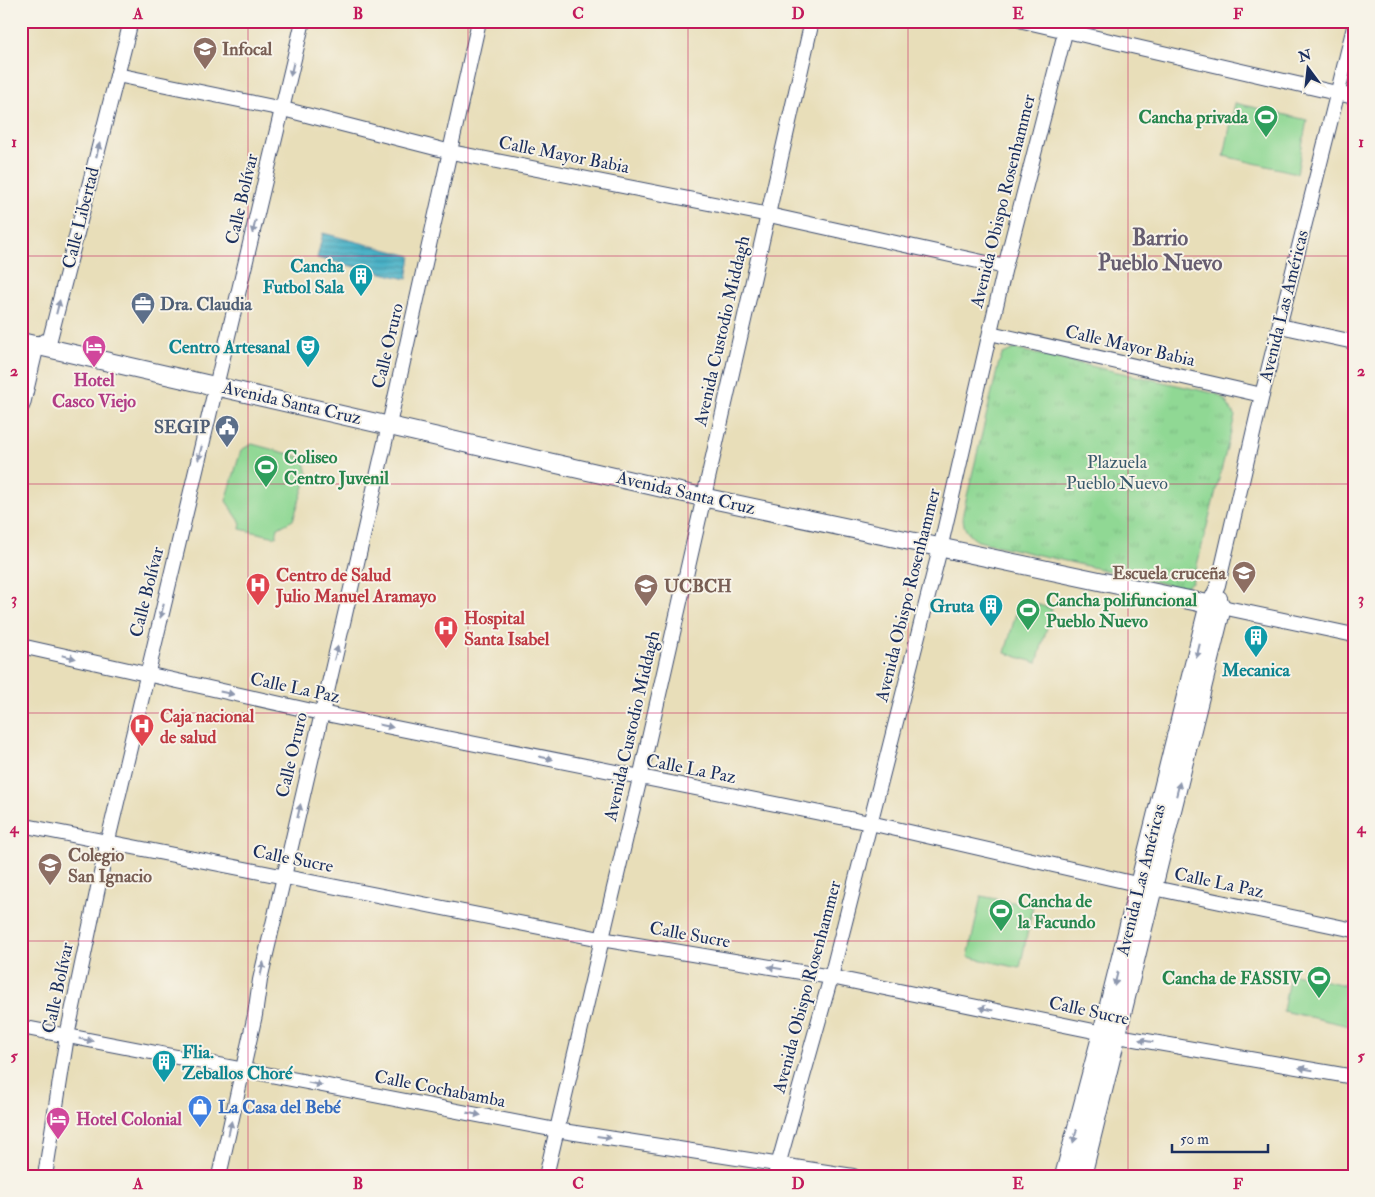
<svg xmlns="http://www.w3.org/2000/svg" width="1375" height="1197" font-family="'IM FELL Double Pica',serif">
  <defs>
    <pattern id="park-tufts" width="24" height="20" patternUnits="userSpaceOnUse" patternTransform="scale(1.25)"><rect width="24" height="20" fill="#90d894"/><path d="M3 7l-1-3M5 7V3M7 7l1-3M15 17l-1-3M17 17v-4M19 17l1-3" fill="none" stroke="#7cba82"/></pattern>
    <pattern id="water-rules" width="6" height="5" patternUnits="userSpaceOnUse" patternTransform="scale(1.25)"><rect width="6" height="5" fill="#48b1c6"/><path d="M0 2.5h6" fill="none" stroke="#3b90a4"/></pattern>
  </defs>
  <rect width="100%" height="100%" fill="#f7f3e8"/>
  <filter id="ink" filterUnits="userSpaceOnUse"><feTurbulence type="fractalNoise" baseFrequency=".02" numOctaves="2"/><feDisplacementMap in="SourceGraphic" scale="10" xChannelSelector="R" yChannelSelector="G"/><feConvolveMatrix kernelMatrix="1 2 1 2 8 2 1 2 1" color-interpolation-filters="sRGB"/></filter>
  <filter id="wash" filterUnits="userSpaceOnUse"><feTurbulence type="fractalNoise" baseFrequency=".0096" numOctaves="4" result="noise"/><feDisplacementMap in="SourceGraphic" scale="20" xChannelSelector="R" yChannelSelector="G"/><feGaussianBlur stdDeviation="1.12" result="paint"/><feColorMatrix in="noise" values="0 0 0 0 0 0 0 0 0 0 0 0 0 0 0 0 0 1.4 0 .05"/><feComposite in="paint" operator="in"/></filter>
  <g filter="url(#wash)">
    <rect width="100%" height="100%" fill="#e8deb9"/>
    <!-- green -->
    <g fill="#90d894" stroke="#568479">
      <path d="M1235,103L1307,120L1297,173L1224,156Z"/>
      <path d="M252,444L304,458L308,474L293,520L278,528L276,537L240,529L241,523L226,501L241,450Z"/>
      <path d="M1020,599L1052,609L1037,663L1005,653Z"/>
      <path d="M981,896L1033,906L1020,968L968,957Z"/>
      <path d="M1290,973L1354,987V1027L1283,1011Z"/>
    </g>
    <!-- park -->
    <path fill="url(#park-tufts)" stroke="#568479" d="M1014,349L1217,394L1225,400L1235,416L1195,573L1192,582L1183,588L978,541C965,533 963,527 963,513L999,362L1003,354Z"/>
    <!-- water -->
    <path fill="url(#water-rules)" stroke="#327092" d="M323,233L411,256L407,279L317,258Z"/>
  </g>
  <g filter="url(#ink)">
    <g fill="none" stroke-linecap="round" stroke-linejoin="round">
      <defs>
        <g id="minor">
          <path d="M1023,21L1354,97"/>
          <path d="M117,75L283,109L451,152L769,215L1005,267"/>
          <path d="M1280,326L1354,342"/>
          <path d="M990,333L1262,395"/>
          <path d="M35,345L50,339L131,21"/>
          <path d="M1220,598L1222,607L1354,635"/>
          <path d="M1209,604L1218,585L1262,395L1354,27"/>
          <path d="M21,646L321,713L870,823L1154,888L1354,930"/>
          <path d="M21,825L601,939L831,977L1118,1036L1354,1077"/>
          <path d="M21,1027L556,1130L853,1176"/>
          <path d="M45,1176L67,1036L108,840L303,21"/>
          <path d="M219,1176L255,1015L260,980L389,425L479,21"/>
          <path d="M546,1176L640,778L812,21"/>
          <path d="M775,1176L831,977L940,549L1005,267L1068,21"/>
          <path d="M1354,1176V1175"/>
        </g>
        <g id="major">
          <path d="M21,342L702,497L1222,607L1082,1176"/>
          <path d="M21,404L35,345"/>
          <path d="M1064,1176L1102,1033L1209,604"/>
        </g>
      </defs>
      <!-- minor casing -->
      <use href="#minor" stroke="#3a496c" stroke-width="16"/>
      <!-- major casing -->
      <use href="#major" stroke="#3a496c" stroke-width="20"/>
      <!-- minor -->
      <use href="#minor" stroke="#fff" stroke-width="14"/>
      <!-- major -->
      <use href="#major" stroke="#fff" stroke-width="18"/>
    </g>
    <!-- one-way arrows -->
    <defs><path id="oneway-solid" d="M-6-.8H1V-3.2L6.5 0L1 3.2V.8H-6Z" transform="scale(1.25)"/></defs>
    <g fill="#8d97ae">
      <use href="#oneway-solid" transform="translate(292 69) rotate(103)"/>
      <use href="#oneway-solid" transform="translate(98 150) rotate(-76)"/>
      <use href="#oneway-solid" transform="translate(254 227) rotate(103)"/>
      <use href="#oneway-solid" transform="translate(58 307) rotate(-76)"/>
      <use href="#oneway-solid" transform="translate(200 453) rotate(104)"/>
      <use href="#oneway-solid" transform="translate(162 611) rotate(104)"/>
      <use href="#oneway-solid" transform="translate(1198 651) rotate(104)"/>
      <use href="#oneway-solid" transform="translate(336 653) rotate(-75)"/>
      <use href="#oneway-solid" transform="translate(69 657) rotate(13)"/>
      <use href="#oneway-solid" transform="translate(227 693) rotate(12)"/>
      <use href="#oneway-solid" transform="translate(386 726) rotate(12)"/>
      <use href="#oneway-solid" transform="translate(546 758) rotate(12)"/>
      <use href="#oneway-solid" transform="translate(1178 789) rotate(-76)"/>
      <use href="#oneway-solid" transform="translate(299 811) rotate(-77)"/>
      <use href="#oneway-solid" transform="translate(775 968) rotate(-170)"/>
      <use href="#oneway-solid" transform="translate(262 969) rotate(-77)"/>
      <use href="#oneway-solid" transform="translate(1116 979) rotate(104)"/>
      <use href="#oneway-solid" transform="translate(986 1009) rotate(-168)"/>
      <use href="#oneway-solid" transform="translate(86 1040) rotate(11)"/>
      <use href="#oneway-solid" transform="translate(1146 1041) rotate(-170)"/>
      <use href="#oneway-solid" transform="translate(1306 1069) rotate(-170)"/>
      <use href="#oneway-solid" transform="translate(315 1084) rotate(11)"/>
      <use href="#oneway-solid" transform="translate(474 1114) rotate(11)"/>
      <use href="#oneway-solid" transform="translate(230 1128) rotate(-78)"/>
      <use href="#oneway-solid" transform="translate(1075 1136) rotate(105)"/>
      <use href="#oneway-solid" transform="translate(604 1137) rotate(8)"/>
    </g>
  </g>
  <!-- grid -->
  <path fill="none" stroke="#c2185b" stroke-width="1" stroke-opacity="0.55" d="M248,21V1176M468,21V1176M688,21V1176M908,21V1176M1128,21V1176M21,256H1354M21,484H1354M21,713H1354M21,941H1354"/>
  <!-- icons -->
  <defs>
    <symbol id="university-pin" viewBox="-11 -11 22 30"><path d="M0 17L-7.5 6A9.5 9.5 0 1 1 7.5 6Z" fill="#8d6e63" stroke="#f7f3e8"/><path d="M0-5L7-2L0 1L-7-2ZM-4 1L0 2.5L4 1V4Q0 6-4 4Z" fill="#fff"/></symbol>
    <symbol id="stadium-pin" viewBox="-11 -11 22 30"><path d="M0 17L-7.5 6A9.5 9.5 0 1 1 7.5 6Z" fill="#2e9e5b" stroke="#f7f3e8"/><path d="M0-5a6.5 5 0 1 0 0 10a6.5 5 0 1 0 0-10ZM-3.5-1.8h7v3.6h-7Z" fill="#fff"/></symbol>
    <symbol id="building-pin" viewBox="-11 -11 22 30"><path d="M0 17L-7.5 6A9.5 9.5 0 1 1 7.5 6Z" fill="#0f9aa8" stroke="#f7f3e8"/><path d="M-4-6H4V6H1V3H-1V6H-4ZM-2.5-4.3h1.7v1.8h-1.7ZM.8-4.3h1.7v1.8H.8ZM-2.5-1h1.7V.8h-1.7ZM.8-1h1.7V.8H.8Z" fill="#fff"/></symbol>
    <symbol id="office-pin" viewBox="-11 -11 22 30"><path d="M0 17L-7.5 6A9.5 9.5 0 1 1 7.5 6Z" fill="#5c6f8a" stroke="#f7f3e8"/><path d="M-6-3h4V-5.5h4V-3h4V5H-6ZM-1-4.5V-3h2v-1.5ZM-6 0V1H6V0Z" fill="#fff"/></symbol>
    <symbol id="hotel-pin" viewBox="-11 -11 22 30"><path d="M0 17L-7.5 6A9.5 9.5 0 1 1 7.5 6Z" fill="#d1479c" stroke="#f7f3e8"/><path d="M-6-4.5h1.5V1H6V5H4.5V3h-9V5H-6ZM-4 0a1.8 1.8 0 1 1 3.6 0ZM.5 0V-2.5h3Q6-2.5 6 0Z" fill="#fff"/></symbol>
    <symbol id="theatre-pin" viewBox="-11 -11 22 30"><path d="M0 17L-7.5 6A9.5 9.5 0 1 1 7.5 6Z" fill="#0f9aa8" stroke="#f7f3e8"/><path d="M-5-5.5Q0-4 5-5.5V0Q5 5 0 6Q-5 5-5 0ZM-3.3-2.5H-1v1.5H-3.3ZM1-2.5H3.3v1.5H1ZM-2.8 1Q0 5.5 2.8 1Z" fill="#fff"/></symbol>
    <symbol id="civic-pin" viewBox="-11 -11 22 30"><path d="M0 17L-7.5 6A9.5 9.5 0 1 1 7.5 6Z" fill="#5c6f8a" stroke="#f7f3e8"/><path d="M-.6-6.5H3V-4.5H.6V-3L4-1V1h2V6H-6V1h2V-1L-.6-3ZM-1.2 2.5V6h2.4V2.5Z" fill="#fff"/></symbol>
    <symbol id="school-pin" viewBox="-11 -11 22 30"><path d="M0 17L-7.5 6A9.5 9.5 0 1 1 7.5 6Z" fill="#8d6e63" stroke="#f7f3e8"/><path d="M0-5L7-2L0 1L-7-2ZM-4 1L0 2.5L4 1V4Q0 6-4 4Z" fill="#fff"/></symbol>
    <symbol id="hospital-pin" viewBox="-11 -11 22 30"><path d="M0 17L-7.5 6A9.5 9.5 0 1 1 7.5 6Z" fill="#e0444e" stroke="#f7f3e8"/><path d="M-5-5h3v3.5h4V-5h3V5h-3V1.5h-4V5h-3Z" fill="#fff"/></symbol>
    <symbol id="shop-pin" viewBox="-11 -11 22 30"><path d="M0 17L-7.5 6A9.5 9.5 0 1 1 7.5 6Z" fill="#3f7fe0" stroke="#f7f3e8"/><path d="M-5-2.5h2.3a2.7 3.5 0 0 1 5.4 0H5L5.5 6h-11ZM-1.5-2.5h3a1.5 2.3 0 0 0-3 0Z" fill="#fff"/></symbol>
  </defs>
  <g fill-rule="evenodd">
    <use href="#university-pin" x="191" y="35" width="28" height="38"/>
    <use href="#stadium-pin" x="1252" y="103" width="28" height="38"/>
    <use href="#building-pin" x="347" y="262" width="28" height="38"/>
    <use href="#office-pin" x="129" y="290" width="28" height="38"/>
    <use href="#hotel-pin" x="80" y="333" width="28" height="38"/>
    <use href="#theatre-pin" x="294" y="333" width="28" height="38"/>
    <use href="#civic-pin" x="213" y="413" width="28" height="38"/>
    <use href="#stadium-pin" x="252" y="453" width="28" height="38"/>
    <use href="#school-pin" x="1230" y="559" width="28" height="38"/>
    <use href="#hospital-pin" x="244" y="571" width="28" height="38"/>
    <use href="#university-pin" x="632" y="572" width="28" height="38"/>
    <use href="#building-pin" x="977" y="592" width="28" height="38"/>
    <use href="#stadium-pin" x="1014" y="596" width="28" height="38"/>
    <use href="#hospital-pin" x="432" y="614" width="28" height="38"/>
    <use href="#building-pin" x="1242" y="623" width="28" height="38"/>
    <use href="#hospital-pin" x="128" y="712" width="28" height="38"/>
    <use href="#school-pin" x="36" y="851" width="28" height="38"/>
    <use href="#stadium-pin" x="987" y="897" width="28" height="38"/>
    <use href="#stadium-pin" x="1305" y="964" width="28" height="38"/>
    <use href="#building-pin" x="150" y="1048" width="28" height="38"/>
    <use href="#shop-pin" x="186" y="1093" width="28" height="38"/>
    <use href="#hotel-pin" x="44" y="1105" width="28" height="38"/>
  </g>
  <g text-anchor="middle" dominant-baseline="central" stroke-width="4" stroke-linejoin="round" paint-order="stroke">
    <!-- education labels -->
    <g font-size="18" font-weight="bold" fill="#785e54" stroke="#f7f3e8" text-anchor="start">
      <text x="222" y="49">Infocal</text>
      <text x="1226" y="573" text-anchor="end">Escuela cruceña</text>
      <text x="664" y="586">UCBCH</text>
      <text x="68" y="855">Colegio<tspan x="68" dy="21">San Ignacio</tspan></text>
    </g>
    <!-- leisure labels -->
    <g font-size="18" font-weight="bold" fill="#27864d" stroke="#f7f3e8" text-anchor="start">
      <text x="1248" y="117" text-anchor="end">Cancha privada</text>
      <text x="284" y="457">Coliseo<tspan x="284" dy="21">Centro Juvenil</tspan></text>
      <text x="1046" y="600">Cancha polifuncional<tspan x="1046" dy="21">Pueblo Nuevo</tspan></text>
      <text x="1018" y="901">Cancha de<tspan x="1018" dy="21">la Facundo</tspan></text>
      <text x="1302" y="978" text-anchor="end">Cancha de FASSIV</text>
    </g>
    <!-- street labels -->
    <g font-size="18" fill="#1b2f5e" stroke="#f7f3e8">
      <text transform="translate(564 155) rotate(11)">Calle Mayor Babia</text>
      <text transform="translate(242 199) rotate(-77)">Calle Bolívar</text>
      <text transform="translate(1003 201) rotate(-76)">Avenida Obispo Rosenhammer</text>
      <text transform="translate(81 218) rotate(-76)">Calle Libertad</text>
      <text transform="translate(1284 306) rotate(-76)">Avenida Las Américas</text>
      <text transform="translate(722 331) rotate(-77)">Avenida Custodio Middagh</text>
      <text transform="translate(388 346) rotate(-77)">Calle Oruro</text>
      <text transform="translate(1130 346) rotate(13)">Calle Mayor Babia</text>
      <text transform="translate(292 403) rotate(13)">Avenida Santa Cruz</text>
      <text transform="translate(686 493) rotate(13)">Avenida Santa Cruz</text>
      <text transform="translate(147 592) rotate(-76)">Calle Bolívar</text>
      <text transform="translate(908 595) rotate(-76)">Avenida Obispo Rosenhammer</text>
      <text transform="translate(295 688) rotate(12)">Calle La Paz</text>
      <text transform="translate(632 726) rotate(-77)">Avenida Custodio Middagh</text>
      <text transform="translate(292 755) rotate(-77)">Calle Oruro</text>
      <text transform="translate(691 769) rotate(11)">Calle La Paz</text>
      <text transform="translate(293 859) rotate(11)">Calle Sucre</text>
      <text transform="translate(1141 880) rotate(-76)">Avenida Las Américas</text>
      <text transform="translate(1219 883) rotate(12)">Calle La Paz</text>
      <text transform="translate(690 935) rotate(10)">Calle Sucre</text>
      <text transform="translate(807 987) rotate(-75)">Avenida Obispo Rosenhammer</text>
      <text transform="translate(58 988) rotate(-78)">Calle Bolívar</text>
      <text transform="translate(1089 1011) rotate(12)">Calle Sucre</text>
      <text transform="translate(440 1089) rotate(11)">Calle Cochabamba</text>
    </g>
    <!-- culture labels -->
    <g font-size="18" font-weight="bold" fill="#0d838f" stroke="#f7f3e8" text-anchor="end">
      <text x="344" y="266">Cancha<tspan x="344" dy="21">Futbol Sala</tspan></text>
      <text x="290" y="347">Centro Artesanal</text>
      <text x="974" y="606">Gruta</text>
      <text x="1256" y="670" text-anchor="middle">Mecanica</text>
      <text x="182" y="1052" text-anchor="start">Flia.<tspan x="182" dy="21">Zeballos Choré</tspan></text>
    </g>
    <!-- service labels -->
    <g font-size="18" font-weight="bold" fill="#4e5e75" stroke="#f7f3e8" text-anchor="start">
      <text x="160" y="304">Dra. Claudia</text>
      <text x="210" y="427" text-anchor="end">SEGIP</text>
    </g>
    <!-- hotel labels -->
    <g font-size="18" font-weight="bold" fill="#b23c85" stroke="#f7f3e8">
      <text x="94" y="380">Hotel<tspan x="94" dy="21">Casco Viejo</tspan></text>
      <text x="76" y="1119" text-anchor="start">Hotel Colonial</text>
    </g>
    <!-- park labels -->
    <g font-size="18" fill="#38596c" stroke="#f7f3e8">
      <text x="1117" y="462">Plazuela<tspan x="1117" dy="21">Pueblo Nuevo</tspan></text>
    </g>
    <!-- health labels -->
    <g font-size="18" font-weight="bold" fill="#be3a42" stroke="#f7f3e8" text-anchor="start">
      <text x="276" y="575">Centro de Salud<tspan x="276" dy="21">Julio Manuel Aramayo</tspan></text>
      <text x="464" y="618">Hospital<tspan x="464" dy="21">Santa Isabel</tspan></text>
      <text x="160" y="716">Caja nacional<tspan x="160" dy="21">de salud</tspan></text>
    </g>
    <!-- shop labels -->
    <g font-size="18" font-weight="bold" fill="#366cbe" stroke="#f7f3e8" text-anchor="start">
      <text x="218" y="1107">La Casa del Bebé</text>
    </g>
    <!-- district labels -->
    <g font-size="22" font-weight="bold" fill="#665d70" stroke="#f7f3e8">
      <text x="1160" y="238">Barrio<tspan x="1160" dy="25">Pueblo Nuevo</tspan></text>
    </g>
  </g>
  <!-- margin -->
  <rect width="1375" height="1197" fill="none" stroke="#f7f3e8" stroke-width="55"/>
  <!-- north arrow -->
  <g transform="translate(1308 68) rotate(345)" stroke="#f7f3e8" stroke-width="4" paint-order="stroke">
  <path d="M0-4L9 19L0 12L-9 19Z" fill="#1b2f5e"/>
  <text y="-8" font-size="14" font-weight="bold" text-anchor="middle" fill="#1b2f5e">N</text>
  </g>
  <!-- scale -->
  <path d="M1172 1144v8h96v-8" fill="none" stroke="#1b2f5e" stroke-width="2.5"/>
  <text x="1180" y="1144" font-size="15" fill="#1b2f5e" stroke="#f7f3e8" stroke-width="4" paint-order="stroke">50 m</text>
  <rect x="28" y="28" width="1320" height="1142" fill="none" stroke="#c2185b" stroke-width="2"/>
  <g font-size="16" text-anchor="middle" font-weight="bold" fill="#c2185b">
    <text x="138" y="19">A</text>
    <text x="358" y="19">B</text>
    <text x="578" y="19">C</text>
    <text x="798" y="19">D</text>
    <text x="1018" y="19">E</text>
    <text x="1238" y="19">F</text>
    <text x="14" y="147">1</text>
    <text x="1361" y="147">1</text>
    <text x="14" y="376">2</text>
    <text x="1361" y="376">2</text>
    <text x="14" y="604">3</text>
    <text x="1361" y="604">3</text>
    <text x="14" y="833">4</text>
    <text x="1361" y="833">4</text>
    <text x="14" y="1061">5</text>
    <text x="1361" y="1061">5</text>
    <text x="138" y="1189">A</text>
    <text x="358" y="1189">B</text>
    <text x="578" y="1189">C</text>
    <text x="798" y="1189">D</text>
    <text x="1018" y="1189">E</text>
    <text x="1238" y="1189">F</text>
  </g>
</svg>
